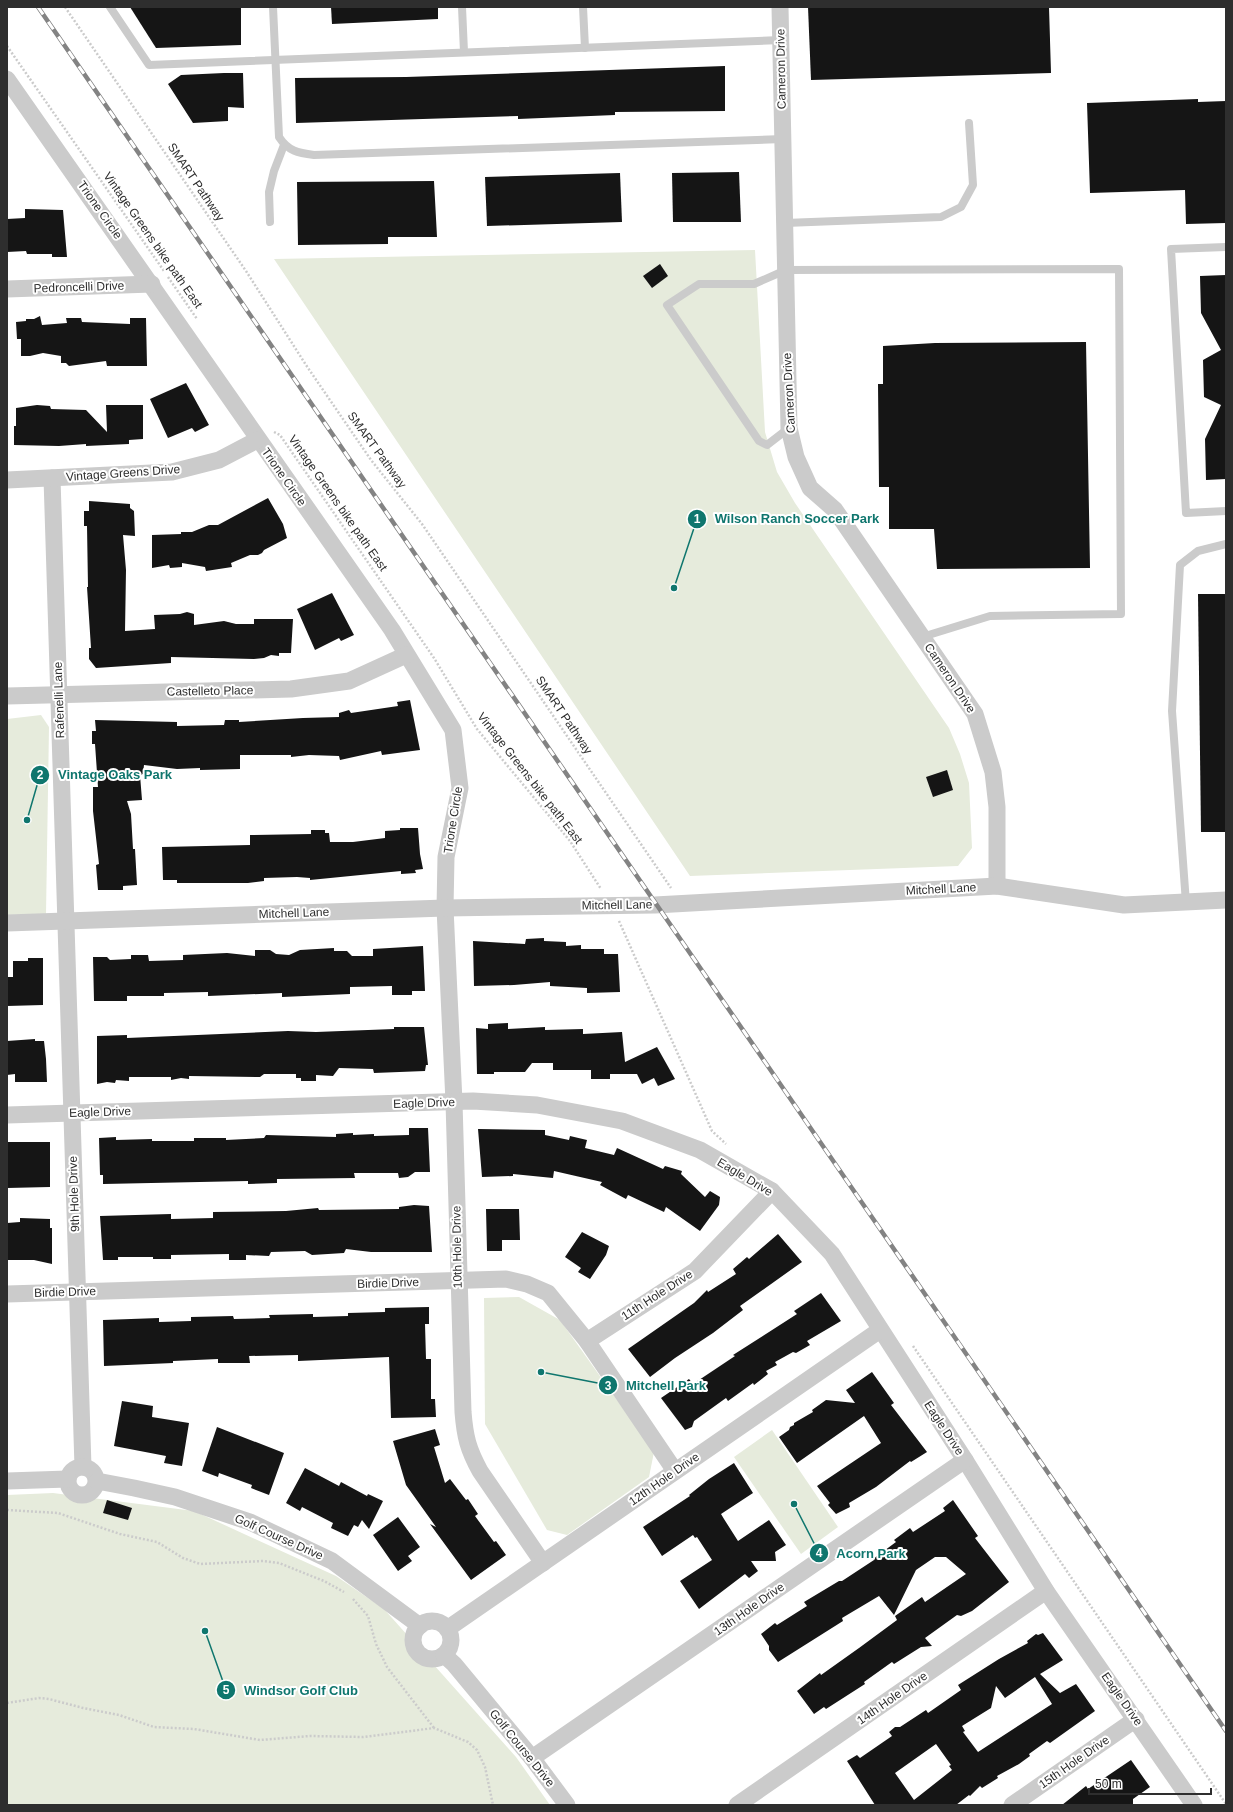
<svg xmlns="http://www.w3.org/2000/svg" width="1233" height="1812" font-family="Arial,sans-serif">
  <rect width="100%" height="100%" fill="#fff"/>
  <!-- green -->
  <g fill="#e6ebdc">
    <path d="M755,250L765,432L777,472L795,503L949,728L960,754L969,783L972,848L958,866L690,876L274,259Z"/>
    <path d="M41,715L49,727L46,914L7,915V719Z"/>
    <path d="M519,1297L560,1320L654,1452L649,1477L567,1535L547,1530L485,1424L484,1298Z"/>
    <path d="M772,1430L838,1527L801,1554L734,1457Z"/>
    <path d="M53,1493L194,1511L336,1576L384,1609L516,1757L550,1805H7V1495Z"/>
  </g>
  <!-- building -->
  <g fill="#151515" fill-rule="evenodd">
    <path d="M130,7H241V45L156,48Z"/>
    <path d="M331,7H438V19L332,24Z"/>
    <path d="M808,7H1049L1051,73L811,80Z"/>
    <path d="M725,66V111L615,112V115L518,119V116L296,123L295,78L406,77Z"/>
    <path d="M224,73H243L244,108L228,107V121L193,123L168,84L181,75Z"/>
    <path d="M1198,99V102L1226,101V223L1186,224L1185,190L1090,193L1087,103Z"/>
    <path d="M739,172L741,222H673L672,173Z"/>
    <path d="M620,173L622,222L487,226L485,177Z"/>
    <path d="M434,181L437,237H388V244L298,245L297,182Z"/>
    <path d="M25,209L63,210L67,257H52V254H27L26,251L7,252V219L25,218Z"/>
    <path d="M660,264L668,276L652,288L643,276Z"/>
    <path d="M1226,275V479L1206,480L1205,439L1221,405L1204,397L1203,360L1221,350L1201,313L1200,276Z"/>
    <path d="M40,316L42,325L67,323L66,318H81L82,322L130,324V318H146L147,366H107L106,361L69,366L66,363H61V356L43,353L30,356H21V339H17L16,322L26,321V319H34Z"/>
    <path d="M1086,342L1090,568L937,569L934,529H889V487H879L878,384H883V346L935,343Z"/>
    <path d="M186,383L209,425L195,432L192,428L168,438L150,399Z"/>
    <path d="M37,405L50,406L51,409L86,410L107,432L106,405H143V439L129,440V444L86,446V444L59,446L14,445V426H16V408Z"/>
    <path d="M268,498L283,524L287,538L264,550L262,553L258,555H250L231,563L232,567L206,571L205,567L182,563V567L170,568L169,565L152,568V535L181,534V532H192L209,525H218Z"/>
    <path d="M89,501L130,504V508L134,511L135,536L123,535L126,570L125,631L155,629L154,615L180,614L187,612L194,614V625L224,621L236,624H254V619H293L291,653H279V656L271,655L264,658L254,659L171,657V663L96,668L89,659V648H91L87,587H88L87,526H84V511H89Z"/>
    <path d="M332,593L354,635L341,641L339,638L315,650L297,609Z"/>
    <path d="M1198,594H1226V832H1201Z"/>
    <path d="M410,700L420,750L382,755L381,751L340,760L339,756L309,755L291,757V755H240V769L200,770V768L177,769L144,765L143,774L140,775L142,800L127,801L131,814L133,849H135L137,885L123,886V890H98L96,865L99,864L93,811V787H98L95,744H92V731H96L95,720L177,722V726L224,725L225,720H239V722L303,718L339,717V713L349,710L351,713L398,706L397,702Z"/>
    <path d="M947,770L953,790L933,797L926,777Z"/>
    <path d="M400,828H418L420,854L423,869L415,870L416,873L401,874V871L310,880V878L297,877L264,878V881L248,883H177V880H163L162,847L250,845V835L311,834V830H325V833H329L330,842H353L385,838V831L400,830Z"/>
    <path d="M544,938V941L566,942V946L581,945V949H604V954H618L620,992L587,993V988L550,986V982L514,985L474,986L473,941L525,944L526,939Z"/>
    <path d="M423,946L425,991H412V995H392V986L350,987V994L282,997V993L208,996V992L164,993V996H127V1001H94L93,957H107L110,960L131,959V955H148L149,961L183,960V955L227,953L255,956V950H270L276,954L289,955L300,950L334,948V951H347L352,956H373V949Z"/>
    <path d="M28,958H43V1005L7,1006V977H13V961H28Z"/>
    <path d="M508,1023V1029L545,1027V1030L583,1029V1034L622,1032L625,1062L657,1047L675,1079L658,1086L654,1078L642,1084L637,1074H610V1079H591V1070H553V1063H532L525,1072H494V1074H477L476,1028L488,1029V1024Z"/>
    <path d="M394,1027H424L428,1065H426L425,1071L374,1073L373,1069L339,1068L333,1076L316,1075V1081H301V1078H296V1074H264L260,1077L189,1076V1079L181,1078L171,1080V1077H129V1081L116,1080L115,1083L107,1082L97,1084V1036L127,1035V1038L288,1031L316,1032L394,1029Z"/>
    <path d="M35,1039V1041H44L46,1059L47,1082H15V1074L7,1075V1041Z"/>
    <path d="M409,1128H428L430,1172H415L408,1177L399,1178L398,1173H354L355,1178L277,1179V1183L248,1184V1181L103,1184V1175H100L99,1138L116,1137V1140L152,1139V1141H194V1138H226V1140L264,1138L266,1135L336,1137V1134L353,1133V1135L374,1134V1136L409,1135Z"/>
    <path d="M478,1129L545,1130V1135L569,1140L570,1136L587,1140L585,1148L614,1155L617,1148L663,1169L665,1166L682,1171L681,1174L705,1197L710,1191L720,1197L719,1205L700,1231L666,1207L664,1212L628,1195L626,1199L600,1185L602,1182L554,1171L553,1178L513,1174V1176L482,1177Z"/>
    <path d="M7,1142H50V1187L7,1188Z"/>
    <path d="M414,1205L429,1206L432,1252H371L346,1249L344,1253L312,1255L305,1251L271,1252L269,1256L246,1255V1260H229V1254L171,1255V1259H153V1257H118V1260H103L100,1216L171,1214V1219L213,1218V1212L286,1211L318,1208L319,1210L399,1209V1207Z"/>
    <path d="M486,1209H519L520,1240H502V1251H487Z"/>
    <path d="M20,1218L50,1219V1228H52V1264L34,1260H7V1223L20,1222Z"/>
    <path d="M582,1232L609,1246L606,1255L590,1279L578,1272L581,1268L565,1257Z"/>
    <path d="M778,1234L802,1262L740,1306L743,1310L713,1333L675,1358L650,1377L628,1349L694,1303L707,1290L708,1292L736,1274L733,1269L747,1257L749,1259Z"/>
    <path d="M821,1293L841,1321L807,1341L810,1345L796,1353L793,1352L775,1362L777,1365L766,1371L768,1374L754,1385L753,1383L728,1401L726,1398L694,1421L692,1427L685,1430L661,1398L689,1379L693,1384L735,1356L733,1355L797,1314L794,1311Z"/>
    <path d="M429,1307V1324H425L426,1359H431V1399H435L436,1417L391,1418L389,1357L298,1361V1355L249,1356L250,1363H218V1359L173,1361V1363L104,1366L103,1320L159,1318V1322L191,1321V1317L233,1316L234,1319L270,1318L269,1315L313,1314V1317L348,1316V1313L385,1312V1308Z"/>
    <path d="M872,1372L894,1403L891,1405L927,1452L911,1462L910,1461L876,1487L849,1503L850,1507L836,1514L828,1505L830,1503L817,1486L881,1443L864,1416L797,1463L779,1437L789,1430L790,1427L794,1425V1423L813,1412L812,1410L826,1400L855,1403L846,1390Z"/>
    <path d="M122,1401L153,1406L152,1417L189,1423L182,1466L164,1463L166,1456L114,1446Z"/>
    <path d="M217,1427L284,1453L269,1495L251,1488L252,1485L219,1473L218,1477L202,1471Z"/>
    <path d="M435,1429L440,1445L434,1447L445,1483L450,1479L466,1500L468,1499L478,1514L475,1516L494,1542L496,1541L506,1555L471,1580L430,1524L436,1527L406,1485L393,1441Z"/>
    <path d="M734,1463L753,1493L721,1514L724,1519L738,1541L769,1520L786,1545L775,1552L776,1561H751L758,1571L749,1578L745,1574L699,1609L680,1581L712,1560L697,1537L695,1538L693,1535L662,1556L643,1527L690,1496L689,1495L709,1479Z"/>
    <path d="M305,1468L339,1486L341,1482L367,1496L368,1494L383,1501L369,1529L362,1520L358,1527L354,1525L348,1536L331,1528L333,1523L302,1507L300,1511L286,1503Z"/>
    <path d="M107,1500L132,1508L128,1520L103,1513Z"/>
    <path d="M953,1500L978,1536L975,1538L1009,1582L972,1611L961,1616L957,1615L925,1638L932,1646L921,1647L894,1664L892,1662L864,1682L865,1684L826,1709L824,1707L814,1714L797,1691L820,1673L821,1675L859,1648L897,1620L895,1616L922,1597L925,1602L966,1574L946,1557H935L916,1570L894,1615L879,1596L842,1618L843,1621L778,1662L769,1650V1646L761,1634L775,1623L777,1625L807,1606L804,1602L839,1581H842L874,1560L873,1559L896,1542L894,1540L910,1528L913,1532L945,1511L943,1508Z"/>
    <path d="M398,1517L420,1547L408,1556L412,1561L398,1571L373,1535Z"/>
    <path d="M1043,1633L1063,1660L1040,1674L1060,1693L1076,1684L1095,1711L1050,1743L1047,1741L1029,1754L1030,1756L1019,1764L997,1776L998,1778L982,1788L980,1786L970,1796L969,1795L956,1805H875L847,1761L857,1755L860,1758L892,1736L889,1732L895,1727H900L926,1710L928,1713L961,1690L958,1685L999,1659L1028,1643L1027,1641L1036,1634L1038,1635ZM1035,1677L1052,1704L978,1752L963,1732L965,1731L962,1726L991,1708L996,1686L1005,1698ZM936,1744L951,1765L949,1766L952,1770L914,1800L895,1773Z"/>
    <path d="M1131,1760L1150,1787L1133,1799V1805H1062L1086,1786L1088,1789Z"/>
  </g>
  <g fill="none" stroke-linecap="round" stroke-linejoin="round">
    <!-- path -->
    <g stroke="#cbcbcb" stroke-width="2.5" stroke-dasharray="2 2" stroke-linecap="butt">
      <path d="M65,7L246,271L306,365L371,460L422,524L671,888"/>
      <path d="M7,46L164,271"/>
      <path d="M168,277L197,319"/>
      <path d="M274,432L280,435L434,658L477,729L570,841L601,889"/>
      <path d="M619,921L712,1131L726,1144"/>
      <path d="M913,1346L1226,1804"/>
      <path d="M7,1510L58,1513L120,1534L157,1542L183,1558L200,1564L263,1561L279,1563L324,1581L344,1592"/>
      <path d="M353,1599L368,1616L376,1644L387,1667L434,1728"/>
      <path d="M7,1703L39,1698L49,1699L83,1708L119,1715L154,1727L194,1729L260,1740L310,1736L363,1737L434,1728L468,1742L477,1750L485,1767L493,1805"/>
    </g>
    <!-- service -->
    <g stroke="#cbcbcb" stroke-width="8">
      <path d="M110,7L149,65L781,40"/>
      <path d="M273,7L279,137C288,151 298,153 314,155L783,139"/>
      <path d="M462,7L464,52"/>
      <path d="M583,7L585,48"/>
      <path d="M270,222L269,192L274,171L284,145"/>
      <path d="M785,223L941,217L961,207L973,185L969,123"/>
      <path d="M1226,247L1171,249L1186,513L1226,511"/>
      <path d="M789,428L767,445L759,441L667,305L699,284H754L786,270L1119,269L1121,614L990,616L922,637"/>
      <path d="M1186,903L1172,711L1180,565L1198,551L1226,544"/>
    </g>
    <!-- minor -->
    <g stroke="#cbcbcb" stroke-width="17">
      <path d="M780,7L789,428L796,457L810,488L835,510L975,714L993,772L997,807V886"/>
      <path d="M7,79L392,630L453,730L460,788L446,857L445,908L454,1102L463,1412C465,1437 468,1449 480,1471L543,1563"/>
      <path d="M7,289L152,284"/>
      <path d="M52,478L83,1467"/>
      <path d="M7,480L172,472L219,460L257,440"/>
      <path d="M7,696L291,689L349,681L406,655"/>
      <path d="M7,923L445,908L655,905L997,886L1124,905L1226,900"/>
      <path d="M7,1115L473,1101L537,1105L622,1121L700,1150L772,1191L832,1254L965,1460L1046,1591L1194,1805"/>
      <path d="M7,1294L506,1279L527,1284L548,1293L587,1341L675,1471"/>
      <path d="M587,1341L695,1271L772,1191"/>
      <circle cx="82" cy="1481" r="14"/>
      <path d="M7,1481L68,1479"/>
      <path d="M97,1481L134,1488L175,1497L250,1522L332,1561L420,1626"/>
      <circle cx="432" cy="1640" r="19"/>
      <path d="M447,1629L880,1330"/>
      <path d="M444,1655L454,1664L532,1758L567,1805"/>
      <path d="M532,1758L965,1460"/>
      <path d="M737,1805L1046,1591"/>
      <path d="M1012,1805L1136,1719"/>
    </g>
    <defs>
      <path id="rail" d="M38,7L1226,1731"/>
    </defs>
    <!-- rail casing -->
    <use href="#rail" stroke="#838383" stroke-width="4.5"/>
    <!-- rail -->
    <use href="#rail" stroke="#fff" stroke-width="3" stroke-dasharray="9" stroke-linecap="butt"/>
  </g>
  <g text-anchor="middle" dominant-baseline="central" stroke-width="4" stroke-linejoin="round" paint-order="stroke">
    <!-- street labels -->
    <g font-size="12" fill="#2e2e2e" stroke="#fff">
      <text transform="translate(781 69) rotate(-91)">Cameron Drive</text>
      <text transform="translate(196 182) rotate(56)">SMART Pathway</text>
      <text transform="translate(100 210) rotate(55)">Trione Circle</text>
      <text transform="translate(153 240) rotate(55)">Vintage Greens bike path East</text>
      <text transform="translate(79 287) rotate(-2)">Pedroncelli Drive</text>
      <text transform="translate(789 393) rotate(-93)">Cameron Drive</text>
      <text transform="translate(377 450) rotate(54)">SMART Pathway</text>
      <text transform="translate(123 473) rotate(-4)">Vintage Greens Drive</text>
      <text transform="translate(284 477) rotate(55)">Trione Circle</text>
      <text transform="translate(338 503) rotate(55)">Vintage Greens bike path East</text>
      <text transform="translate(950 678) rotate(56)">Cameron Drive</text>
      <text transform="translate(210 691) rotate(-1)">Castelleto Place</text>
      <text transform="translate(59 700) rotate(-92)">Rafenelli Lane</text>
      <text transform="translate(564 715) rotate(56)">SMART Pathway</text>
      <text transform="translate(530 778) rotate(52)">Vintage Greens bike path East</text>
      <text transform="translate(453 820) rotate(-81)">Trione Circle</text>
      <text transform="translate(941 889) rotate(-3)">Mitchell Lane</text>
      <text transform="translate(617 905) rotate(-1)">Mitchell Lane</text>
      <text transform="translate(294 913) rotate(-2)">Mitchell Lane</text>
      <text transform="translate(424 1103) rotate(-2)">Eagle Drive</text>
      <text transform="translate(100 1112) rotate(-2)">Eagle Drive</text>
      <text transform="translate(745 1177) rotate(31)">Eagle Drive</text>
      <text transform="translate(74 1194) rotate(-92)">9th Hole Drive</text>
      <text transform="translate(457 1247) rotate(-91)">10th Hole Drive</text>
      <text transform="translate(388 1283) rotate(-2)">Birdie Drive</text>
      <text transform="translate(65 1292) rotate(-2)">Birdie Drive</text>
      <text transform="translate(657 1295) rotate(-33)">11th Hole Drive</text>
      <text transform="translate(944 1428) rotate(57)">Eagle Drive</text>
      <text transform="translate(664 1479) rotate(-35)">12th Hole Drive</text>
      <text transform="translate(279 1537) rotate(24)">Golf Course Drive</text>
      <text transform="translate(749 1609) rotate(-35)">13th Hole Drive</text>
      <text transform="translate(892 1698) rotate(-35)">14th Hole Drive</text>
      <text transform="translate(1122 1699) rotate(55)">Eagle Drive</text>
      <text transform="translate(522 1748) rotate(51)">Golf Course Drive</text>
      <text transform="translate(1074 1762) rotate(-35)">15th Hole Drive</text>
    </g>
  </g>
  <!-- callouts -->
  <path fill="none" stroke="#0f766e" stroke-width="1.5" d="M674 588L697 519M27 820L40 775M541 1372L608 1385M794 1504L819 1553M205 1631L226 1690"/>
  <g fill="#0f766e" stroke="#fff" stroke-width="1.5">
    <circle cx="674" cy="588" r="4"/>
    <circle cx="27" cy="820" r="4"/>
    <circle cx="541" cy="1372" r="4"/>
    <circle cx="794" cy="1504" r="4"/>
    <circle cx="205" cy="1631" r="4"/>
    <circle cx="697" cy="519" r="10"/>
    <circle cx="40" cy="775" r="10"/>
    <circle cx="608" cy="1385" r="10"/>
    <circle cx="819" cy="1553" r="10"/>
    <circle cx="226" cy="1690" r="10"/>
  </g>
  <g font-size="12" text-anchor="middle" font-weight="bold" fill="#fff">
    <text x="697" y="523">1</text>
    <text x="40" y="779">2</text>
    <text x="608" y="1390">3</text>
    <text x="819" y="1557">4</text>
    <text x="226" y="1694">5</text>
  </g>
  <g font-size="13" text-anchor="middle" font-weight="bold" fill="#0f766e" stroke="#fff" stroke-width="4" stroke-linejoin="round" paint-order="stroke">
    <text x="797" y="523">Wilson Ranch Soccer Park</text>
    <text x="115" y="779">Vintage Oaks Park</text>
    <text x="666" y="1390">Mitchell Park</text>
    <text x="871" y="1558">Acorn Park</text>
    <text x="301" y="1695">Windsor Golf Club</text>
  </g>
  <!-- border -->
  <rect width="1233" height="1812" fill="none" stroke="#2e2e2e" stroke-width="16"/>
  <!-- scale -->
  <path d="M1089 1788v6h122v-6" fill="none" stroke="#2e2e2e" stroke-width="2"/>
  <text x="1095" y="1788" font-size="12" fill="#2e2e2e" stroke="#ffffff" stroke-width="3" paint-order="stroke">50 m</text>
</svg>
